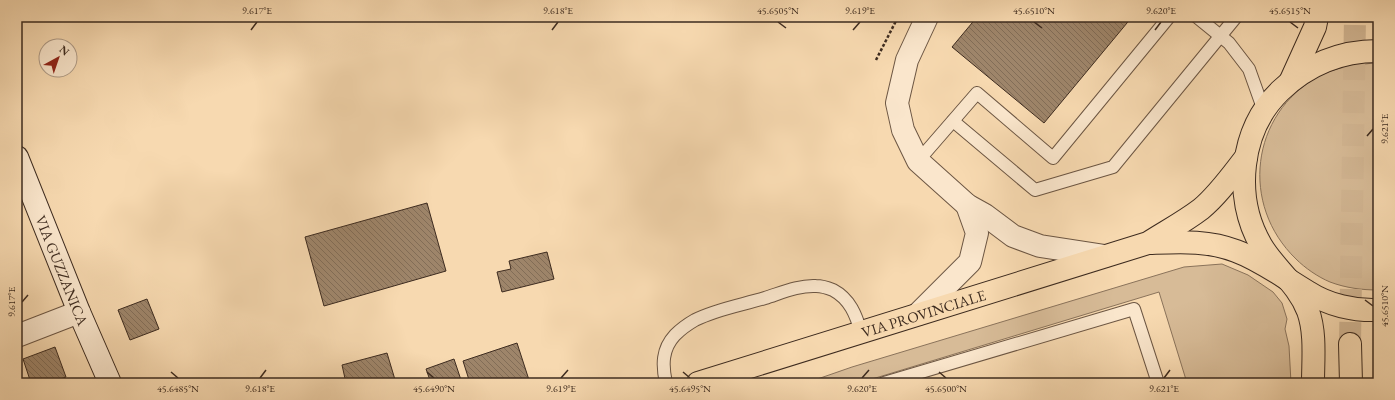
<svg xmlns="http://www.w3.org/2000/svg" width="1395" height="400" font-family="'EB Garamond',serif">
  <defs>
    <pattern id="building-back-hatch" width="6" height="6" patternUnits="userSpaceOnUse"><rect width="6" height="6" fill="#9e856a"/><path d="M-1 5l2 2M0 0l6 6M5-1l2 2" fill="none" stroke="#826d57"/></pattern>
  </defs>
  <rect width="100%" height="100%" fill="#f7d9b0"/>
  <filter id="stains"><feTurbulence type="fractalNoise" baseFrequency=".005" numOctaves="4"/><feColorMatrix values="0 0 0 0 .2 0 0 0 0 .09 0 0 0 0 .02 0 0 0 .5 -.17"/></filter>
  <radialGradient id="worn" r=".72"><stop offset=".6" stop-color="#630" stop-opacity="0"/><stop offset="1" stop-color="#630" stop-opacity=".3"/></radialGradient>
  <!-- green -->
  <g fill="#d7bb97" stroke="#8a735b">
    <path d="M1374,63H1378V290C1362,290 1346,288 1330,282C1318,277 1305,268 1296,259C1240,205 1250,114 1319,76C1336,67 1355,65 1374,63Z"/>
    <path d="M1222,264L1248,275L1273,292L1282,303L1287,319L1285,329L1289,346L1291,383H1187L1159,292L859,383H806L852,367L1184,267Z"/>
  </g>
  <!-- building -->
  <g fill="url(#building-back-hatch)" stroke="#3d2b1f">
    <path d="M977,17H1132L1044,123L952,47Z"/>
    <path d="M427,203L446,271L324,306L305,237Z"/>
    <path d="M547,252L554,279L502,292L497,272L511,269L509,261Z"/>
    <path d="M147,299L159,329L130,340L118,310Z"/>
    <path d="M517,343L530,383H470L463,361Z"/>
    <path d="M55,347L66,377L49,383H31L23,359Z"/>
    <path d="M387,353L396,383H346L342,365Z"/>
    <path d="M454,359L462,383H431L426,369Z"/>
  </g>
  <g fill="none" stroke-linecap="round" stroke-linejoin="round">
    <!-- highway-tunnel -->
    <path stroke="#d2b693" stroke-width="22" stroke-dasharray="22 11" stroke-linecap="butt" d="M1350,344L1355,17"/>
    <defs>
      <g id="lane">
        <path d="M1197,17L1229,43L1249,69L1264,111"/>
        <path d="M953,121L1035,190L1113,167L1236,17"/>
        <path d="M918,161L977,93L1053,158L1169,17"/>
        <path d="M666,383C662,365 662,349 675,335C681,329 688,324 695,320C717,309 742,305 765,298C781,293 799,285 816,286C821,286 828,288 833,290C850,299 856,315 861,332"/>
        <path d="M884,383L1134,309L1158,383"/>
      </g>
      <g id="street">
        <path d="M927,17L907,60L897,103L903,130L918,161L967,205L985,215L1013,236L1040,246L1105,256"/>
        <path d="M918,314L970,262L977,233L967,205"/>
        <path d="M17,336L79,312"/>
      </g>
      <g id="secondary">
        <path id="s1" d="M17,157L79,312L110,383"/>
      </g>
      <g id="primary">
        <path d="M1149,243C1179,242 1208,240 1236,251C1263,261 1284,278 1308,292C1328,305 1354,311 1378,310"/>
        <path id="s2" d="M698,383L1148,243C1165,232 1184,222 1201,209C1218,195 1232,175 1246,157"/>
        <path d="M1313,383C1313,360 1316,333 1308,311C1297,283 1275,269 1261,245C1233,197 1240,130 1280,91C1307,65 1340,51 1378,51"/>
      </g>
      <g id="highway">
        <path d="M1291,80L1315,27L1317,17"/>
        <path d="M1350,344L1351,383"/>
      </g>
    </defs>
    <!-- lane casing -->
    <use href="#lane" stroke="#6c5643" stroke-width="14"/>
    <!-- street casing -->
    <use href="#street" stroke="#6c5643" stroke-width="24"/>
    <!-- secondary casing -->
    <use href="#secondary" stroke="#3d2b1f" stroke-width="24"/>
    <!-- primary casing -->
    <use href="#primary" stroke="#3d2b1f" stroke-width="24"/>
    <!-- highway casing -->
    <use href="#highway" stroke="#3d2b1f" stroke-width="24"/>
    <!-- path -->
    <path stroke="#3d2b1f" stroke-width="2.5" stroke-dasharray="3 2" stroke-linecap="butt" d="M876,60L898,17"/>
    <!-- lane -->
    <use href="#lane" stroke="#fae6cc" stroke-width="12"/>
    <!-- street -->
    <use href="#street" stroke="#fae6cc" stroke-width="22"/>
    <!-- secondary -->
    <use href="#secondary" stroke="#fae6cc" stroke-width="22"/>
    <!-- primary -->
    <use href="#primary" stroke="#f7d9b0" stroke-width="22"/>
    <!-- highway -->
    <use href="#highway" stroke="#f7d9b0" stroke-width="22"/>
  </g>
  <!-- ticks -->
  <path fill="none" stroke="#3d2b1f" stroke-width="1.5" d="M778,22L786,28M1034,22L1042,28M1290,22L1298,28M251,30L257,22M552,30L558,22M853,30L860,22M1155,30L1161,22M1367,136L1373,129M1365,300L1373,306M22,302L28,295M171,372L178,378M427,372L434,378M683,372L690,378M939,372L946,378M260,378L266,370M561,378L568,370M862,378L869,370M1164,378L1170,370"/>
  <g text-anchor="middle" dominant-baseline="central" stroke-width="3" stroke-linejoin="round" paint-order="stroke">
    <!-- street labels -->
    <g font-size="15" fill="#3d2b1f" stroke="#fae6cc">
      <text stroke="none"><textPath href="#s1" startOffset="122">VIA GUZZANICA</textPath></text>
      <text stroke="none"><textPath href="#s2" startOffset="236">VIA PROVINCIALE</textPath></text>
    </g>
  </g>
  <!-- margin -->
  <rect width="1395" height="400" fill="none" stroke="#f7d9b0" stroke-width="44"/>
  <!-- north arrow -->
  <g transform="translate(58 58) rotate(40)"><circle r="19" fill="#fae6cc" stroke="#ae9b87"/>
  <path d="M0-3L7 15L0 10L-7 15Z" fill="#8f2418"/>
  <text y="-6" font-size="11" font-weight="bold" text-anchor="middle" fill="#3d2b1f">N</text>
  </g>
  <rect x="22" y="22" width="1351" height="356" fill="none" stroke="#3d2b1f" stroke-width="1.5"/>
  <g font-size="10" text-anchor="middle" fill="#3d2b1f">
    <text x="257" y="14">9.617°E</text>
    <text x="558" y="14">9.618°E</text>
    <text x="778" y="14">45.6505°N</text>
    <text x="860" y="14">9.619°E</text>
    <text x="1034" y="14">45.6510°N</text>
    <text x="1161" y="14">9.620°E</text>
    <text x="1290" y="14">45.6515°N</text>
    <text transform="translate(1384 129) rotate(-90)" y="4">9.621°E</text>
    <text transform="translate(11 302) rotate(-90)" y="4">9.617°E</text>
    <text transform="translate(1384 306) rotate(-90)" y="4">45.6510°N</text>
    <text x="178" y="392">45.6485°N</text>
    <text x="260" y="392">9.618°E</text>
    <text x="434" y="392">45.6490°N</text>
    <text x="561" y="392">9.619°E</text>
    <text x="690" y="392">45.6495°N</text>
    <text x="862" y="392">9.620°E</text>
    <text x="946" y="392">45.6500°N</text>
    <text x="1164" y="392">9.621°E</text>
  </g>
  <rect width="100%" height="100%" filter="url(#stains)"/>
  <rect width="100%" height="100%" fill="url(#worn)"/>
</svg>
